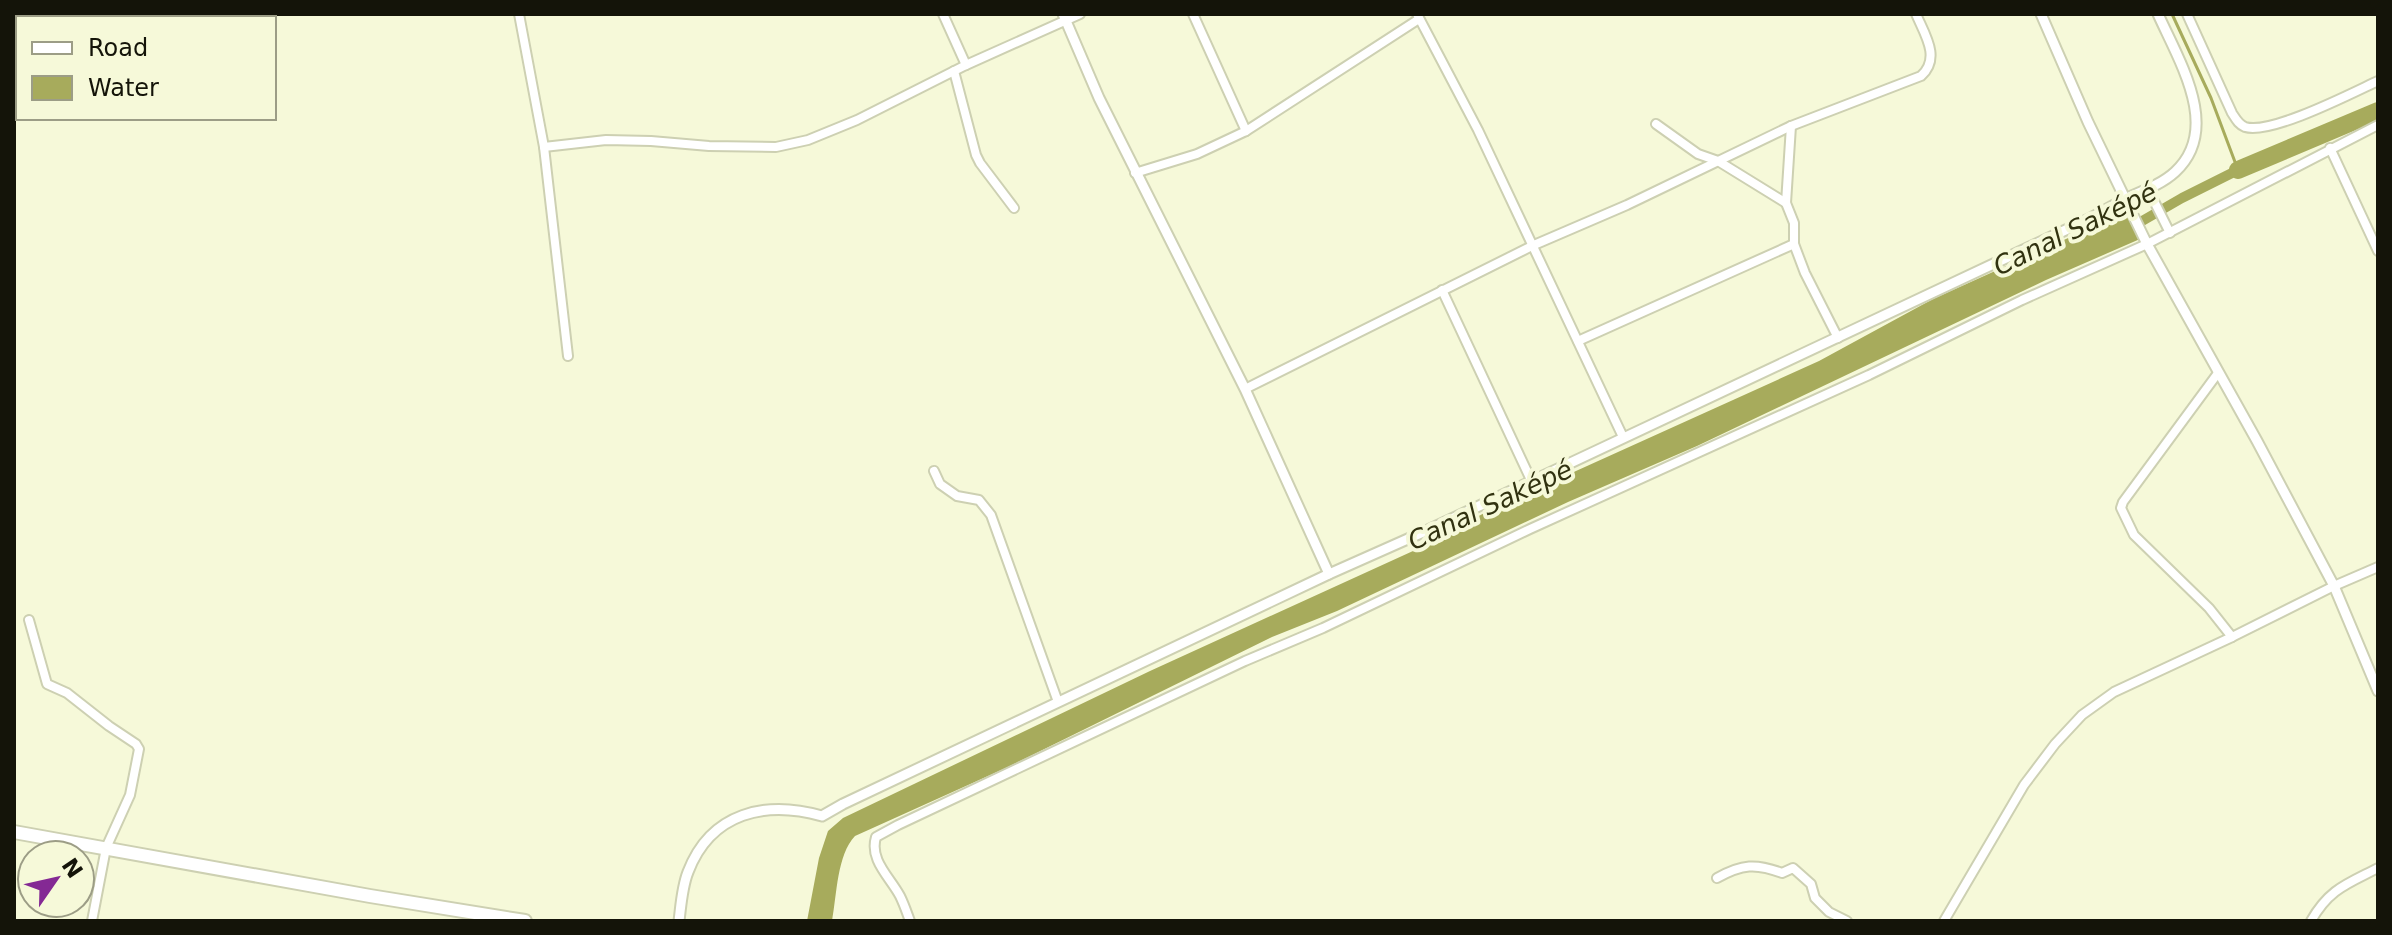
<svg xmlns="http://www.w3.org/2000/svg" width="2392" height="935" font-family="'DejaVu Sans',sans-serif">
  <rect width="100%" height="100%" fill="#f6f9d9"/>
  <!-- water -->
  <path fill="#a7ab5c" d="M2126,212L2140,239L2046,280L1697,446L1568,502L1337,611L1272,637L1008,767L855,836C837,855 837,894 832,921H807L819,858L828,831L843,818L1150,671L1413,551L1490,510L1819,361L1933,299Z"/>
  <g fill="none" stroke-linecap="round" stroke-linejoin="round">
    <!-- stream -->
    <path stroke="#a7ab5c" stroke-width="3" d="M2172,14L2211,98L2238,170"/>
    <!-- canal -->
    <path stroke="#a7ab5c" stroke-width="10" d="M2130,228L2182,198L2238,170"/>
    <!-- river -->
    <path stroke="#a7ab5c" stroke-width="18" d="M2238,170L2378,111"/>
    <defs>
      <g id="minor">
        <path d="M519,14L544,147L568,356"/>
        <path d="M943,14L966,65"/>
        <path d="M1193,14L1246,131"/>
        <path d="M1417,14L1478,130L1623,437"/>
        <path d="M2187,14L2232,113C2236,119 2238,124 2245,127C2271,135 2352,93 2378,81"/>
        <path d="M954,71L976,155L980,163L1014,208"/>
        <path d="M1656,124L1698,154L1718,161L1786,203"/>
        <path d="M1791,126L1786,203L1794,223V244L1805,273L1838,338"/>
        <path d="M544,147L606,140L651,141L709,146L776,147L808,140L857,120L966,65L1080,14"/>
        <path d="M2330,148L2378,251"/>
        <path d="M1135,173L1197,154L1246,131L1419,19"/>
        <path d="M2148,189L2170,233"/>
        <path d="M1442,290L1531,480"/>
        <path d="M1578,341L1794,244"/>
        <path d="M2218,373L2123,502L2121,508L2134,535L2209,608L2232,637"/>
        <path d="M1245,389L1534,245L1627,205L1791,126L1921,76C1941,58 1925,35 1916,14"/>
        <path d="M934,471L940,484L957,496L979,500L991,515L1058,702"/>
        <path d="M29,620L47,684L67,693L109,726L136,744L139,749L130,795L106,848L92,921"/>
        <path d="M1717,878C1742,864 1756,863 1782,873L1793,868L1811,884L1815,898L1829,912L1847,921"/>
        <path d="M910,921C907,913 904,904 900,896C890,877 869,860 876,837L898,825L1245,661L1323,628L1530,529L1869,375L2022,300L2147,244L2378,125"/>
        <path d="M1944,921L2024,785L2055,744L2082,715L2114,692L2232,637L2334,586L2378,567"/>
        <path d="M2311,921C2329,889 2347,884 2378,868"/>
      </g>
      <g id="tertiary">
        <path d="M1063,14L1099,98L1245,389L1329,574"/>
        <path d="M2041,14L2088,122L2147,244L2257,441L2334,586L2378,691"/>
        <path d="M679,921C681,905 682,887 688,872C711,812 766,800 822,816L843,804L1329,574L1428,530L2089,219C2102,212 2114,205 2127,198C2143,191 2162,184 2175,172C2222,129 2179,61 2158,14"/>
      </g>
      <path id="primary" d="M14,832L370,896L525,921"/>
    </defs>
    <!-- minor casing -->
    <use href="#minor" stroke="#cdd0b2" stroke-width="12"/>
    <!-- tertiary casing -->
    <use href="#tertiary" stroke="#cdd0b2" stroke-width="13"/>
    <!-- primary casing -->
    <use href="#primary" stroke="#cdd0b2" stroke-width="16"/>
    <!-- minor -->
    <use href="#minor" stroke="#fff" stroke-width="8"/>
    <!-- tertiary -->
    <use href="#tertiary" stroke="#fff" stroke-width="9"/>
    <!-- primary -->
    <use href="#primary" stroke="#fff" stroke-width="12"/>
  </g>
  <g text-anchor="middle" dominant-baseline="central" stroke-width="8" stroke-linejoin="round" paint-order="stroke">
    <!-- water labels -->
    <g font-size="26" font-style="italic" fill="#313210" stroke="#f6f9d9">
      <text transform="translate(2075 229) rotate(-26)">Canal Saképé</text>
      <text transform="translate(1490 505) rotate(-25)">Canal Saképé</text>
    </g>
  </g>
  <!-- border -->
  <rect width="2392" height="935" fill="none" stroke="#141409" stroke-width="32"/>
  <!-- legend -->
  <rect x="16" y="16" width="260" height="104" fill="#f6f9d9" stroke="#9c9d86" stroke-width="2"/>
  <rect x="32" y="42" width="40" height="12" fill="#ffffff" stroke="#9c9d86" stroke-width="2"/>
  <text x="88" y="56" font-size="24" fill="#141409">Road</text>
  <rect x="32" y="76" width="40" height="24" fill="#a7ab5c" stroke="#9c9d86" stroke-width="2"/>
  <text x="88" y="96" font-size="24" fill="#141409">Water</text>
  <!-- north arrow -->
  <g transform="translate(56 879) rotate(56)"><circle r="38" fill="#f6f9d9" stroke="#9c9d86" stroke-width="2"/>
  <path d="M0-6L14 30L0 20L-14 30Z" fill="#842994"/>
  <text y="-12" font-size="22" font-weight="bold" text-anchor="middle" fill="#141409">N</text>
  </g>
</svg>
